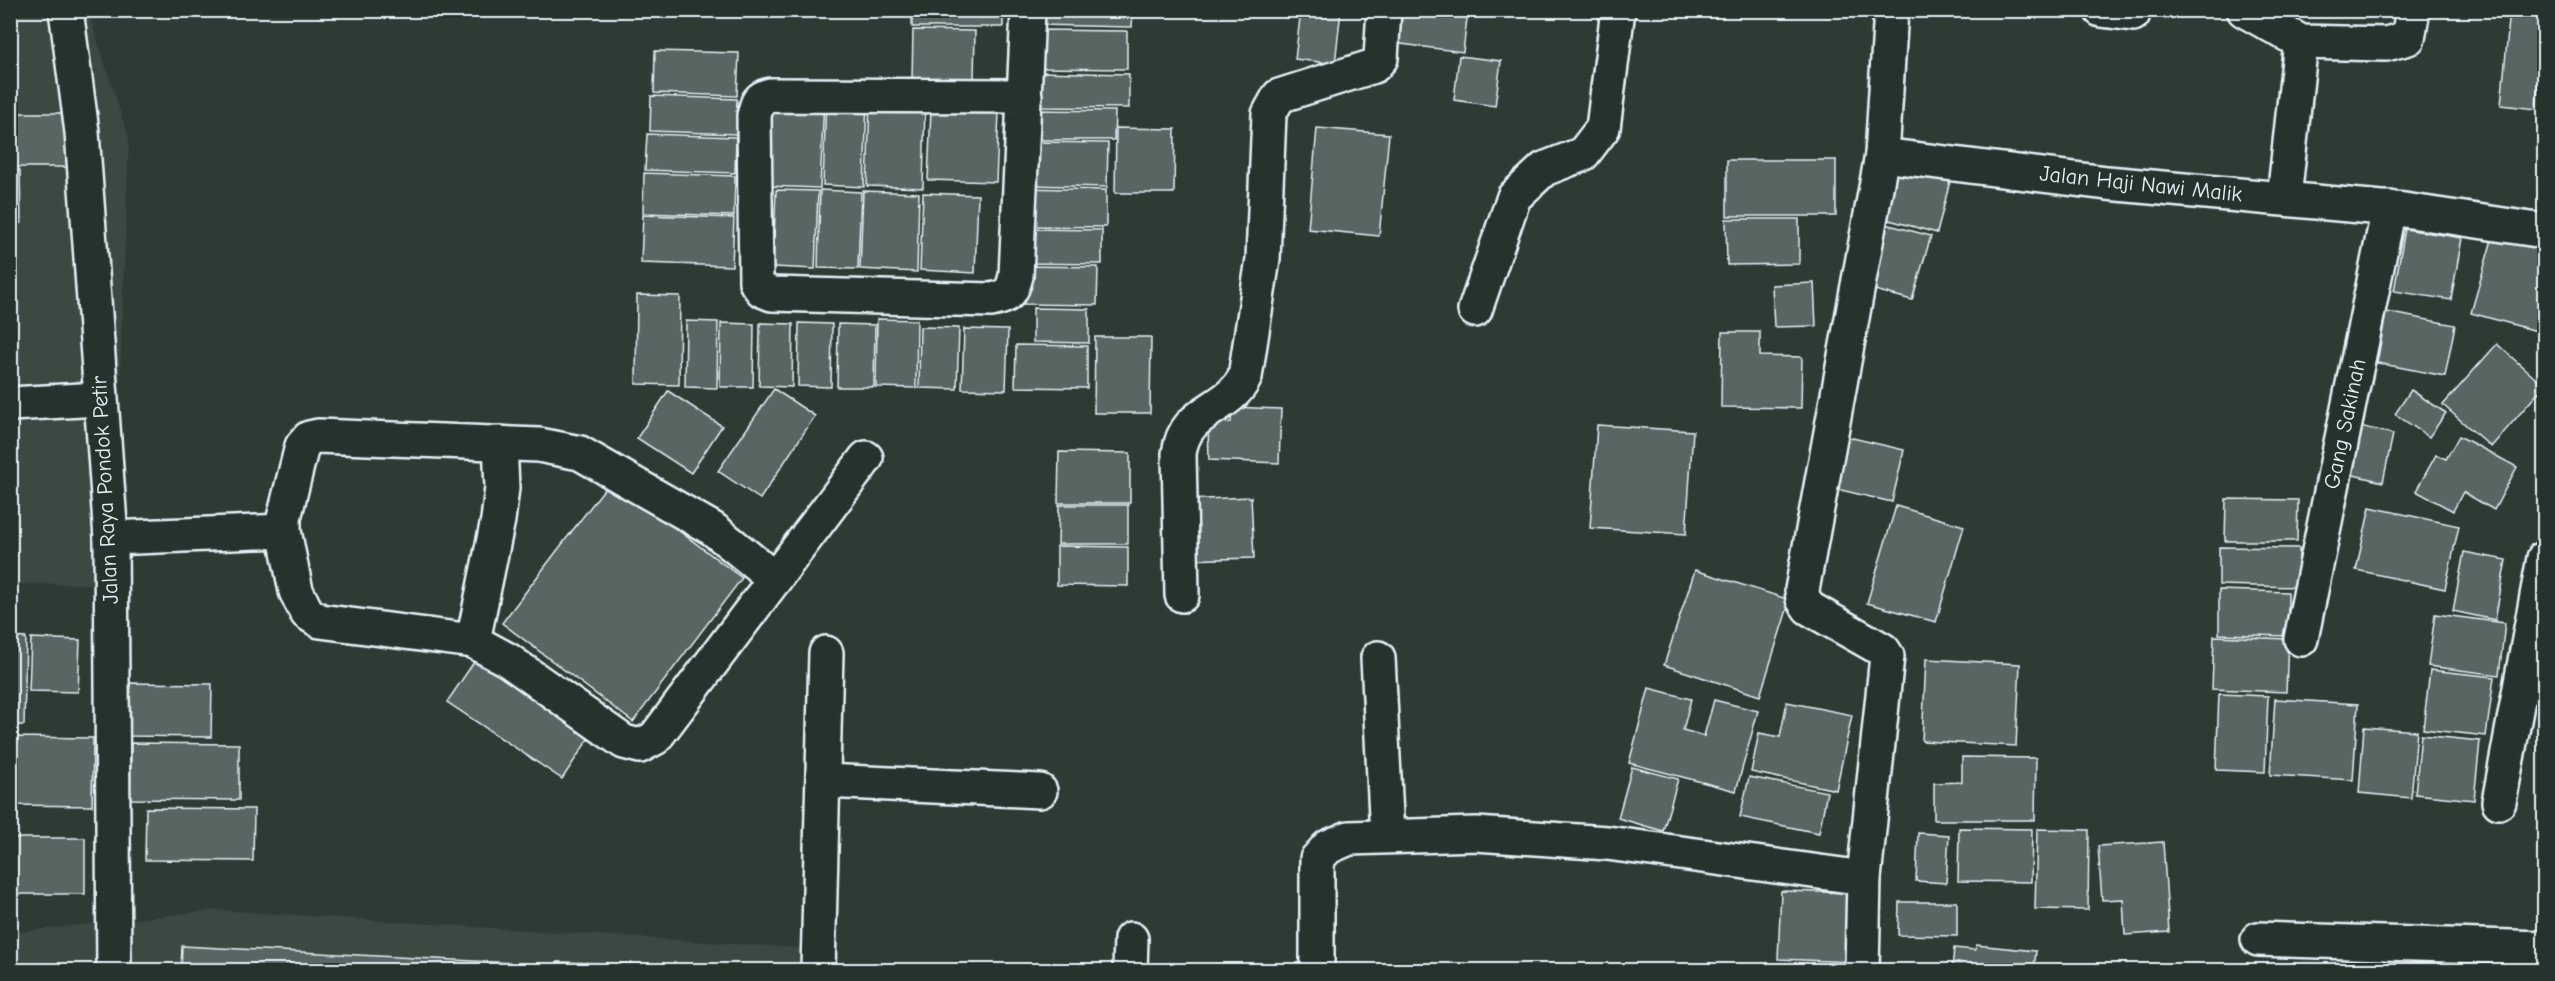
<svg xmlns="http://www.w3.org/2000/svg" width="2555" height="981" font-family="'Comic Neue',sans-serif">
  <rect width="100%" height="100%" fill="#2e3b35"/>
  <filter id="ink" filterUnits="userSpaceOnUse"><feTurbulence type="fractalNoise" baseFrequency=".0167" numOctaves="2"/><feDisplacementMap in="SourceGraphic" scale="12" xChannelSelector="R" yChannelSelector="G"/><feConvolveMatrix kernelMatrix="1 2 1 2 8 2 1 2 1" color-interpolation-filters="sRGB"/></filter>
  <g filter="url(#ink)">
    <!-- built -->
    <g fill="#3b4843">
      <path d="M11,11H88L129,139L112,584H11Z"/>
      <path d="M217,910L829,950L828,970H11L10,933Z"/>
    </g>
    <!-- building -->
    <g fill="#596563" stroke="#e8f1f8" stroke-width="1.5">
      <rect x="912" y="10" width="91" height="17"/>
      <path d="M1037,10H1133L1132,27L1037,25Z"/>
      <path d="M1301,10H1341L1335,64L1295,59Z"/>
      <path d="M1390,10H1468L1463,52L1386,42Z"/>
      <path d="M2510,10H2544L2536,109L2501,105Z"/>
      <path d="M913,30L975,31L974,81L912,80Z"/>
      <path d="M1039,30L1127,31V69L1038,68Z"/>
      <path d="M655,51L739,53L737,96L654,93Z"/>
      <path d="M1459,56L1501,61L1495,106L1454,100Z"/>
      <path d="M1038,72L1129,74V108L1037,107Z"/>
      <path d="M651,96L737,99L736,134L650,131Z"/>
      <path d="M768,97L824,99L820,188L765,186Z"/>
      <path d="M826,98L867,99L864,187L823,185Z"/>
      <path d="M870,101L925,103L923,188L867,186Z"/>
      <path d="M931,109L999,111L996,182L928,180Z"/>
      <path d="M1038,110L1115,111L1114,140H1038Z"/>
      <path d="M10,113H76L75,167H10Z"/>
      <path d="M1116,128L1175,129L1174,193H1115Z"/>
      <path d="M1317,128L1389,134L1379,236L1308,229Z"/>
      <path d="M647,134L736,137L735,173L645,170Z"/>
      <path d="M1029,142L1108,143L1107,187L1028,185Z"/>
      <rect x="1727" y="160" width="109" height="56"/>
      <path d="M1891,166L1950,181L1937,233L1878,217Z"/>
      <path d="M10,169L20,170L21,223H10Z"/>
      <path d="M644,173L735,176L734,216L643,213Z"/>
      <path d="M1024,188L1106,190V227L1023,226Z"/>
      <path d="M776,190L818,191L815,269L773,267Z"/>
      <path d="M820,190L861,192L858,269L818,268Z"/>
      <path d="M863,191L919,193L917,272L860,269Z"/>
      <path d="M923,193L978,195L975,273L920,270Z"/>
      <path d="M643,215L734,218L732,266L641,263Z"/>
      <path d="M1726,219H1799V264L1727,265Z"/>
      <path d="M1878,222L1931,236L1912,300L1860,286Z"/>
      <path d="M1022,229L1102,230V264L1021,263Z"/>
      <path d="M2405,229L2462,238L2451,300L2394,291Z"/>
      <path d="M2493,236L2544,251V304L2537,331L2471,313Z"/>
      <path d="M1022,266L1098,267L1097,305L1021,304Z"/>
      <path d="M1814,283L1816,326L1774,327L1772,285Z"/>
      <path d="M637,295L680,296L679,385L636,384Z"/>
      <path d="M1033,308L1089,309V343L1033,342Z"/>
      <path d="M2386,312L2455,325L2445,376L2377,363Z"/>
      <path d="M877,319L917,320L916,388L876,387Z"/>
      <path d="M686,321L718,322L717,388L685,387Z"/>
      <path d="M721,323L754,324L753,387H720Z"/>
      <path d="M760,323L793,324L792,387L759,386Z"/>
      <path d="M799,323L832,324L831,387L798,386Z"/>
      <path d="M838,324L875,325L874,387H837Z"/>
      <path d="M920,327L959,328L957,389L919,388Z"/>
      <path d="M964,329L1008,330L1006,390L962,389Z"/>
      <path d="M1722,332H1760V356L1802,357L1801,408L1721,407Z"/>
      <path d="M1095,337H1151L1150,413H1094Z"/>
      <path d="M2497,344L2544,386L2491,447L2443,405Z"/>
      <path d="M1016,345L1087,346V388L1015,387Z"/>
      <path d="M774,389L815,416L760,499L718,471Z"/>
      <path d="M2411,390L2446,413L2429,437L2395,414Z"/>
      <path d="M668,391L722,426L691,473L637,438Z"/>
      <path d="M1232,407L1281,409L1279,463L1209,460L1208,423L1231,422Z"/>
      <path d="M1597,425L1693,431L1686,534L1590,528Z"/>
      <path d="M2356,425L2393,434L2383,482L2345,473Z"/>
      <path d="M1840,435L1904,450L1892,502L1828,487Z"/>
      <path d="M2459,436L2517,467L2494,510L2463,492L2453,511L2416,491L2436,455L2446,459Z"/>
      <path d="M1059,452L1130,453V503H1058Z"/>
      <path d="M611,480L742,578L633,722L502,623Z"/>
      <path d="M1251,497L1254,558L1183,560L1180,500Z"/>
      <path d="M2226,499L2298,500L2297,541H2225Z"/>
      <path d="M1059,505H1128V544H1058Z"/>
      <path d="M1896,506L1964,526L1936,622L1867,603Z"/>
      <path d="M2370,507L2459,526L2445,589L2356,570Z"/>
      <path d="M1057,546L1128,547V586L1057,585Z"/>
      <path d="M2219,547L2299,548V587L2219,585Z"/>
      <path d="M2464,552L2506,560L2495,620L2453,611Z"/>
      <path d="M1695,570L1790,600L1760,696L1664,665Z"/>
      <path d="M2219,590L2288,592V636L2219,634Z"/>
      <path d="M2435,614L2505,623L2499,675L2428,666Z"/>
      <path d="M2214,636L2288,639L2286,692L2212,689Z"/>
      <path d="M10,637L26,638L24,725H10Z"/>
      <path d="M31,638L80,640L78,692L29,691Z"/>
      <path d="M478,656L593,732L562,779L447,702Z"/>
      <path d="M1926,659L2020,664L2016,746L1922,741Z"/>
      <path d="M2430,670L2494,677L2486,736L2423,729Z"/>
      <path d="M127,683L212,684L211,737L127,736Z"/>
      <path d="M1649,688L1691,699L1683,730L1704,736L1714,700L1758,711L1736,791L1629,763Z"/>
      <path d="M2219,694L2268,696L2265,772L2216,770Z"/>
      <path d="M2275,699L2358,704L2353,780L2270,775Z"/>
      <path d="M1787,702L1852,715L1836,790L1751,772L1759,733L1780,737Z"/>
      <path d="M2364,727L2417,731L2411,798L2359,793Z"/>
      <path d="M2421,735L2480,741L2474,800L2415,794Z"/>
      <path d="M10,737L93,738L92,806L10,805Z"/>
      <path d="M131,743L239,744V800L130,799Z"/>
      <path d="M1962,757L2036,758L2035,820H1934V783L1962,782Z"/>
      <path d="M1632,767L1678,779L1663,831L1618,818Z"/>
      <path d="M1749,777L1827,792L1819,833L1740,817Z"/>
      <path d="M146,808L254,809L253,861L145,860Z"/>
      <path d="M1959,828L2032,829L2031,882L1958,881Z"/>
      <path d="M2037,829L2089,830L2088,910L2035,909Z"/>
      <path d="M1918,833L1949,835L1946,883L1916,881Z"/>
      <rect x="10" y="838" width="75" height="56"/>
      <path d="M2163,842L2169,932L2125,935L2123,899L2102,900L2098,846Z"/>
      <path d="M1781,891L1855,893L1853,962L1778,959Z"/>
      <path d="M1899,902H1957V936L1898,935Z"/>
      <path d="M1976,945L2036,951L2034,970H1952L1954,948L1975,950Z"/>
      <path d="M182,946L550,965V970H181Z"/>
      <path d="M558,962L697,966V970H557Z"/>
      <path d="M41,966L88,967V970H41Z"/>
    </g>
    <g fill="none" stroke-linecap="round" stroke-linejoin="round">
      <defs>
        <g id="minor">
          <path d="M1891,10L1882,155L2107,183L2404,210L2544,231"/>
          <path d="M2101,10L2133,14"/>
          <path d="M2244,10L2301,42L2386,44L2408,38L2413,10"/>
          <path d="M1025,96L770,95C757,98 757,104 754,116L756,282L762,290L772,294L991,300C1008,297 1012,293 1016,276L1028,10"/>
          <path d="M2284,198L2301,42"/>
          <path d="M1475,310L1514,197L1544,169L1583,154L1603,128L1618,10"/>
          <path d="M10,404L100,399"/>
          <path d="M500,443L502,488L498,520L473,641L508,660L624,742L640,746L655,738L866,458"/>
          <path d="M111,538L284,531"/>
          <path d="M1182,595L1179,454C1184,408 1228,412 1245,377L1263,259L1269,114L1279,96L1374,66L1381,58L1384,10"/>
          <path d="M2301,639L2389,208"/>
          <path d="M473,641L320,621L307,613L296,591L284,531V518L302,446L309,438L318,436L539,445L580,453L713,529L775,579"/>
          <path d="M1378,658L1387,836"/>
          <path d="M824,781L1040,791"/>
          <path d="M2499,802L2544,558"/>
          <path d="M2258,939L2544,948"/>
          <path d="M818,970L826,653"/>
          <path d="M1130,970L1131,939"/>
          <path d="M1317,970V859L1328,847L1349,838L1476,834L1607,843L1864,878"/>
          <path d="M1862,970L1864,878L1887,656L1883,650L1809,608L1803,599L1802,590L1882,155"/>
        </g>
        <path id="major" d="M66,10L82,132L111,538L114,970"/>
      </defs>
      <!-- minor casing -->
      <use href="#minor" stroke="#e8f1f8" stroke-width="38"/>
      <!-- major casing -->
      <use href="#major" stroke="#e8f1f8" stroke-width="38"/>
      <!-- minor -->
      <use href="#minor" stroke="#26332d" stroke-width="33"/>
      <!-- major -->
      <use href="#major" stroke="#26332d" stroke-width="33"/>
    </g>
  </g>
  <g text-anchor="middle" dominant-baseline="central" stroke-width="5" stroke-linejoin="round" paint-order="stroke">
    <!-- street labels -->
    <g font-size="22" fill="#e8f1f8" stroke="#26332d">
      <text transform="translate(2141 184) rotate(6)">Jalan Haji Nawi Malik</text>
      <text transform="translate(2345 424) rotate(-78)">Gang Sakinah</text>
      <text transform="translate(105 490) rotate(-93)">Jalan Raya Pondok Petir</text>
    </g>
  </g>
  <!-- margin -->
  <rect width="2555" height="981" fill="none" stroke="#26332d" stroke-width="36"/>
  <rect x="18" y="18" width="2519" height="945" fill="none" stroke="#e8f1f8" stroke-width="2" filter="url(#ink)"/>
</svg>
